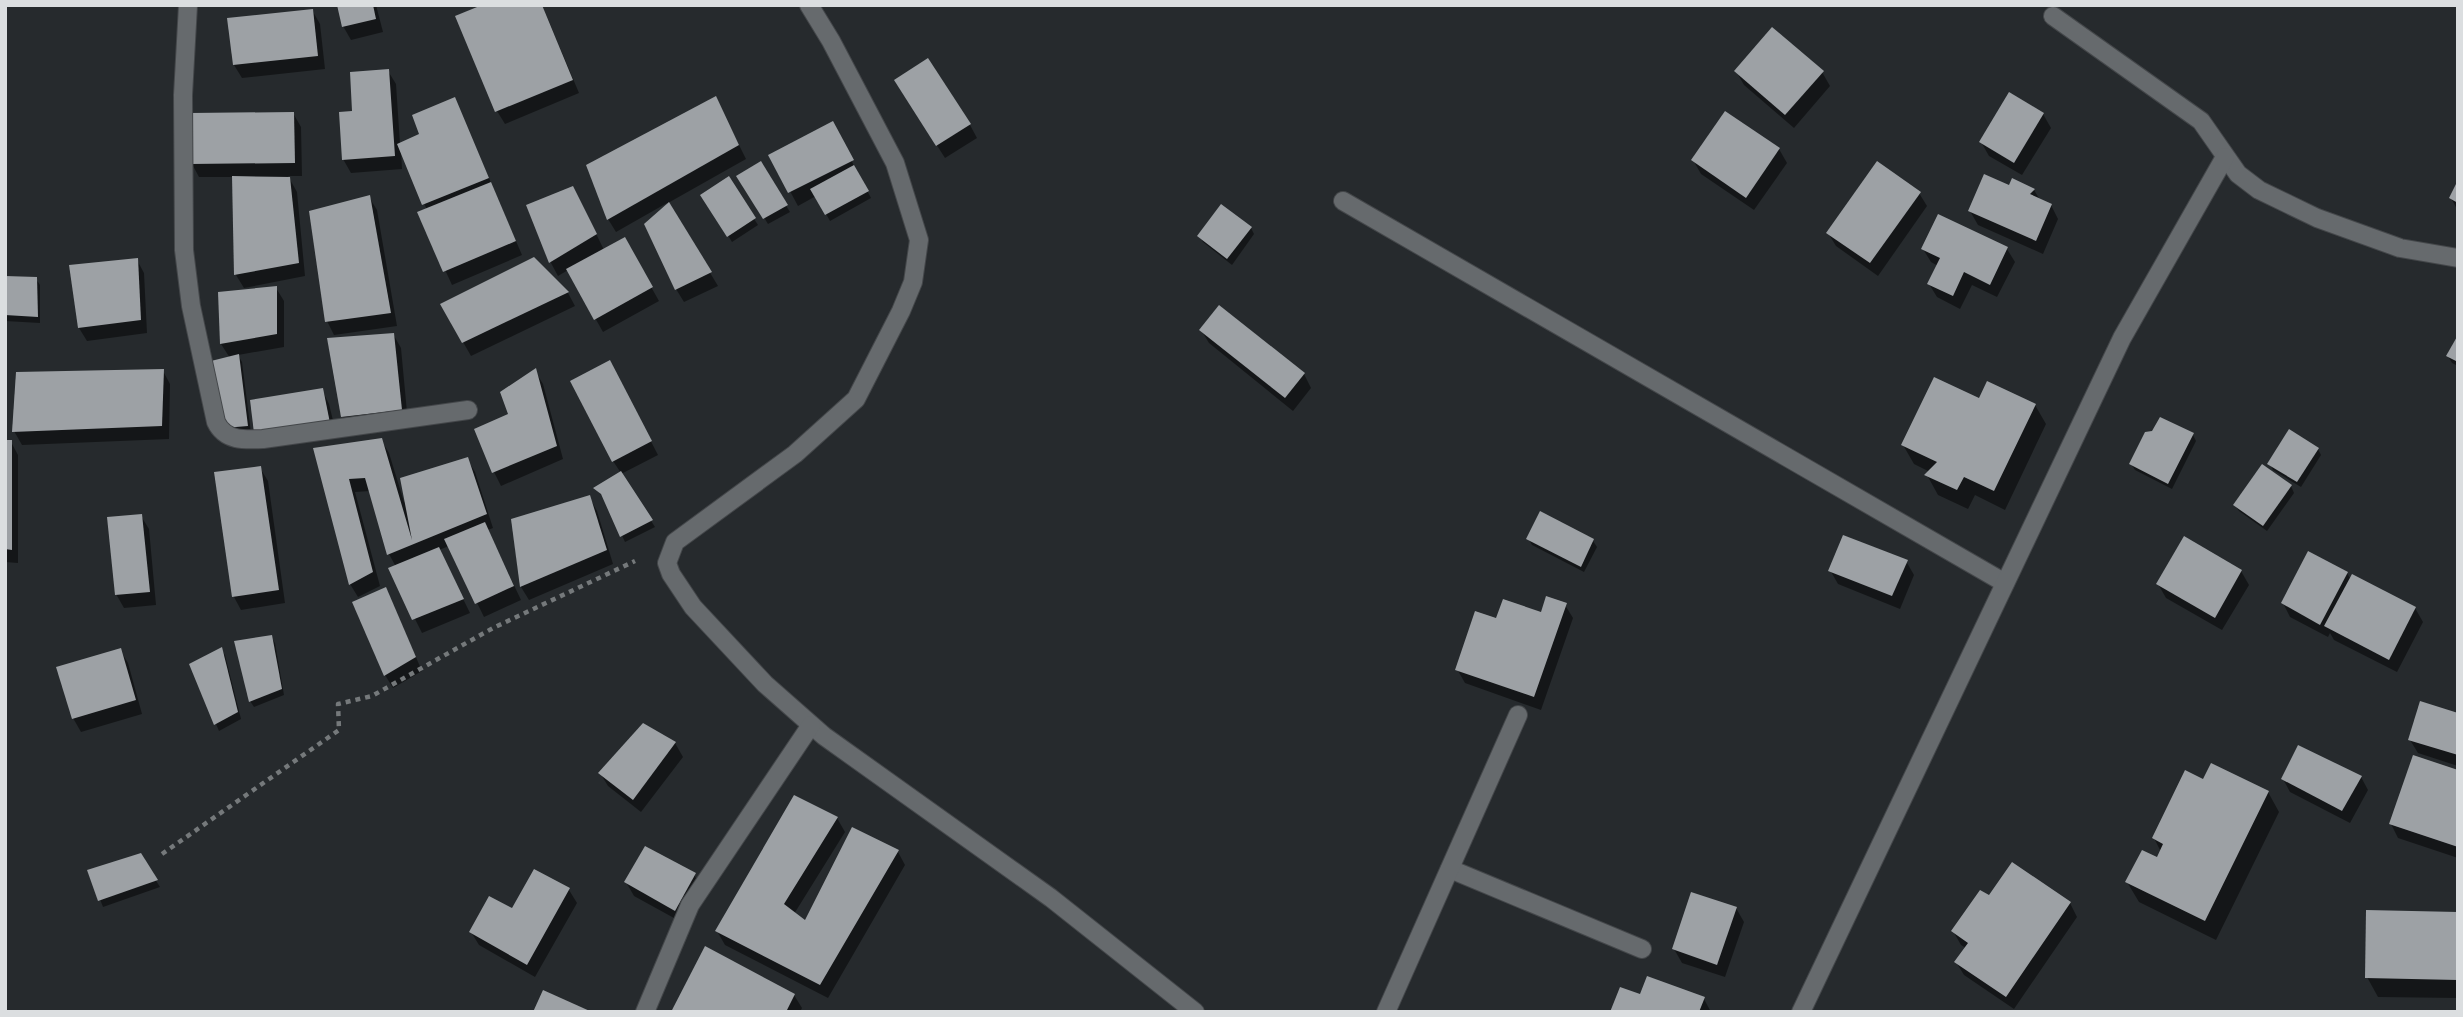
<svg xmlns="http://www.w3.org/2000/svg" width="2463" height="1017" font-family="Figtree,sans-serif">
  <rect width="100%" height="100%" fill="#262a2d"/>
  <!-- shadow -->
  <g fill="#0007">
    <path d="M338,5H376L383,32L351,40L343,26Z"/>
    <path d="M542,5L579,93L505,124L497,111Z"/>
    <path d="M312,10L320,24L325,69L242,78L234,65Z"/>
    <path d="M388,71L396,84L400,144L421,135L455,99L522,255L452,285L419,213L427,210L401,150L402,169L351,173L343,159L354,112Z"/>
    <path d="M1736,71L1822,72L1830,86L1794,128L1744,85Z"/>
    <path d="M904,94L970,125L977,138L945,158Z"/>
    <path d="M722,111L746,159L668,203L718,286L684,302L676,289L667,203L616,232L608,219Z"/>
    <path d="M293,113L301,127L302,176H288L297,192L305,276L244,288L236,275L234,177H199L192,164Z"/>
    <path d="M2043,114L2051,128L2022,175L1989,156L1981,142Z"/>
    <path d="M832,124L871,198L830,221L816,196L798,206L771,156Z"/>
    <path d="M1779,149L1787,163L1754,210L1701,174L1693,160Z"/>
    <path d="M760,164L790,212L768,224L739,177Z"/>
    <path d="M728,179L758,225L732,242L703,195Z"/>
    <path d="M2458,184V211L2451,198Z"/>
    <path d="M2010,187L2034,190L2040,200L2051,205L2058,219L2043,254L1978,225L1970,211Z"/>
    <path d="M1919,193L1927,206L1878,276L1836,246L1828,233Z"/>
    <path d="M369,197L377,210L397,326L334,335L327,321Z"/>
    <path d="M580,201L604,250L624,239L659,301L603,332L568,270L558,276L551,263L528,206Z"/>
    <path d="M1251,228L1254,234L1232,265L1203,242L1199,236Z"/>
    <path d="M1923,249H2007L2015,262L1997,297L1972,285L1960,309L1937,297L1929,284L1938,266L1931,262Z"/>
    <path d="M533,259L568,293L575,306L471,356L442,305Z"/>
    <path d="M137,260L144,273L147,333L87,341L79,328Z"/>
    <path d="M5,278L36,279L40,285V323L5,321Z"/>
    <path d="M276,288L284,301V347L238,355L242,362L251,433L230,434V358L221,344Z"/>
    <path d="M1201,330L1304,374L1311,388L1293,411L1209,343Z"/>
    <path d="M393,334L401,348L408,423L350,430L343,417Z"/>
    <path d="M2458,339V366L2452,363L2448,356Z"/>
    <path d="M163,371L170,384L169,439L22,445L14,431Z"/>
    <path d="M535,371L543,384L563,459L501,486L494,472L511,415Z"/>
    <path d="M617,376L658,455L621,474L655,527L625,542L605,499L596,489L621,473L613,461Z"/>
    <path d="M322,390L329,404L337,437L264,445Z"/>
    <path d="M1980,401L2035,405L2046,424L2005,510L1975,495L1968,509L1938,495L1927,475L1930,472L1914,464L1903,445Z"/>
    <path d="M2153,433L2193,435L2196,441L2172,489L2135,470L2131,464Z"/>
    <path d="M381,440L389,453L404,502L467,459L475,472L493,528L488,530L521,600L484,617L449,546L439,550L470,613L422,633L390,569L396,567L389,554L370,491L355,492L380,586L358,597L350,584L315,449Z"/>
    <path d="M5,442H11L18,455V563L5,562Z"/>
    <path d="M2318,449L2321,455L2301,487L2273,470L2270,464Z"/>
    <path d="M260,468L268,481L285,603L241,610L234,597Z"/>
    <path d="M2291,486L2294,493L2267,531L2239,511L2235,505Z"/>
    <path d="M589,497L597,511L613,564L529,600L521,587L513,520Z"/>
    <path d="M141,516L149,529L156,605L124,608L116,594Z"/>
    <path d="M1528,538L1593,541L1597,547L1584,572L1532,545Z"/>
    <path d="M1906,561L1914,575L1900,609L1838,584L1830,570Z"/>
    <path d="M2241,571L2249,585L2222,630L2166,598L2158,584Z"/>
    <path d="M2347,573L2351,580L2415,608L2423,622L2397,672L2334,640L2330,633L2328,637L2290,617L2283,603Z"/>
    <path d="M386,589L422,671L393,688L385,675Z"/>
    <path d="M1565,605L1573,618L1541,710L1465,683L1457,669L1497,620L1542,614Z"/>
    <path d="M271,637L275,643L284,695L254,707L250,701Z"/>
    <path d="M221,649L225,655L241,719L219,731L191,665Z"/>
    <path d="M120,650L128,663L142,714L81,732L73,718Z"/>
    <path d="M2458,715V766L2418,753L2410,740Z"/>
    <path d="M643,725L675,743L683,757L641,812L608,786L600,773Z"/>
    <path d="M2458,772V858L2398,838L2391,824Z"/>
    <path d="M2361,777L2368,790L2350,823L2290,792L2283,779Z"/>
    <path d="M2204,781L2268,792L2279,812L2216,940L2139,902L2127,882L2158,860L2161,852L2154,838Z"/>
    <path d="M837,818L845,832L794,914L806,923L898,852L905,865L828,998L725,945L717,931Z"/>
    <path d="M140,855L160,887L103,907L89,871Z"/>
    <path d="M534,871L569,890L577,903L535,977L479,945L471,932L513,911Z"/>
    <path d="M694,875L702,888L683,923L634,896L626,882Z"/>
    <path d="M1989,898L2070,903L2077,917L2014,1009L1964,975L1956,962L1966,948L1961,945L1953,931Z"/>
    <path d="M1736,908L1744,922L1725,977L1682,963L1674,949Z"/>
    <path d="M2458,914V998L2378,997L2367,977Z"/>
    <path d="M794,995L802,1008L800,1012H673Z"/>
    <path d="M1641,997L1704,999L1711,1012H1612Z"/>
  </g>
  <!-- building -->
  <g fill="#9da1a5">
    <path d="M337,5H373L376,19L342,27Z"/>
    <path d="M482,5H542L573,80L495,112L455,16Z"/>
    <path d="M313,9L318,56L233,65L227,18Z"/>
    <path d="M1772,27L1824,71L1785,115L1734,71Z"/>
    <path d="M928,58L971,124L936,146L894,80Z"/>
    <path d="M389,69L395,156L342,160L339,112L352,111L350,72Z"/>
    <path d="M2009,92L2044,113L2014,163L1979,142Z"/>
    <path d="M716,96L739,145L607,220L586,165Z"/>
    <path d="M455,97L489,178L422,205L397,144L419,134L412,115Z"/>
    <path d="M1725,111L1780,148L1746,198L1691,160Z"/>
    <path d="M294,112L295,163L190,164V113Z"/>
    <path d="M833,121L854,160L788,193L768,155Z"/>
    <path d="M761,161L788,205L763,219L736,176Z"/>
    <path d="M1877,161L1921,192L1870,263L1826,233Z"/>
    <path d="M854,165L869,191L825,215L810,189Z"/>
    <path d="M1984,174L2009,185L2012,178L2035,189L2030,194L2052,204L2036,241L1968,211Z"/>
    <path d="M232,176L290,177L299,263L234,275Z"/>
    <path d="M729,176L756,218L727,237L700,195Z"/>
    <path d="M2458,180V203L2449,198Z"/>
    <path d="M491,182L516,241L443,272L417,212Z"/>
    <path d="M573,186L597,234L549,263L526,205Z"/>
    <path d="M370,195L391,313L325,322L309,211Z"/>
    <path d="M669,202L712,272L675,290L644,224Z"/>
    <path d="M1221,204L1252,227L1227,259L1197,236Z"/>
    <path d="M1938,214L2008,247L1990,285L1964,272L1953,296L1927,284L1940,258L1921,249Z"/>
    <path d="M625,237L653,287L594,320L566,269Z"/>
    <path d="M534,257L569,292L462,343L440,304Z"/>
    <path d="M138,258L141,320L78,328L69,265Z"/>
    <path d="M5,276L37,277L38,317L5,315Z"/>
    <path d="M277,286V334L220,344L218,292Z"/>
    <path d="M1219,305L1305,373L1285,398L1199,330Z"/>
    <path d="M394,333L402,410L341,417L327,338Z"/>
    <path d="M2458,335V362L2446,356Z"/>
    <path d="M239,354L248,426L224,428L211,361Z"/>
    <path d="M610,360L652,441L612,462L570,381Z"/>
    <path d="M536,368L557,446L492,473L474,429L508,414L500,392Z"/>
    <path d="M164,369L162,426L12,432L16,372Z"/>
    <path d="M1934,377L1979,398L1987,381L2036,404L1994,491L1964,477L1957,490L1924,475L1937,462L1901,445Z"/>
    <path d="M323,388L330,423L254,433L250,400Z"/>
    <path d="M2160,417L2194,433L2168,484L2129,464L2145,432L2152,431Z"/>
    <path d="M2289,429L2319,448L2297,482L2267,464Z"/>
    <path d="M382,438L412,540L400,478L468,457L487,514L387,555L365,478L349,479L373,572L349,585L313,448Z"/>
    <path d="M5,440H12V550L5,549Z"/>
    <path d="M2262,464L2292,485L2263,526L2233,505Z"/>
    <path d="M261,466L279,590L232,597L214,472Z"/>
    <path d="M621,471L653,520L620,537L601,494L593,488Z"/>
    <path d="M590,495L607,550L520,587L511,519Z"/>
    <path d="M1540,511L1594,539L1581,567L1526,539Z"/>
    <path d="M142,514L150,592L115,595L107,517Z"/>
    <path d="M485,522L514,586L475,604L444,539Z"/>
    <path d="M1843,535L1908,560L1892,596L1828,571Z"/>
    <path d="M2184,536L2242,570L2215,618L2156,584Z"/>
    <path d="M439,547L464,599L412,620L388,568Z"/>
    <path d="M2308,551L2348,572L2320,625L2281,603Z"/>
    <path d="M2352,574L2416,607L2389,660L2324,626Z"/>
    <path d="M386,587L416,657L384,676L352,602Z"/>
    <path d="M1546,596L1567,603L1534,697L1455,670L1475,611L1496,618L1503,599L1541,612Z"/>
    <path d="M272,635L282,689L249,702L234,641Z"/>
    <path d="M222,647L238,712L214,725L189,664Z"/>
    <path d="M121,648L136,700L72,719L56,667Z"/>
    <path d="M2420,701L2458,713V755L2408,740Z"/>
    <path d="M643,723L676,742L633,800L598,773Z"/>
    <path d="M2298,745L2362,776L2342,811L2281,779Z"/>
    <path d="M2413,755L2458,770V847L2389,824Z"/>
    <path d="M2211,763L2269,791L2205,921L2125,882L2142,850L2157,857L2163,844L2152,838L2185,770L2203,779Z"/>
    <path d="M794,795L838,817L784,904L805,920L852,827L899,850L820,985L715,931Z"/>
    <path d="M645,846L696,873L675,911L624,882Z"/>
    <path d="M141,853L158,880L98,901L87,870Z"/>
    <path d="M2012,862L2071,902L2006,997L1954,962L1968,943L1951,931L1980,890L1989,895Z"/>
    <path d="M534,869L570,888L527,965L469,932L489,896L512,908Z"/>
    <path d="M1691,892L1737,907L1717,965L1672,949Z"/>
    <path d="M2366,910L2458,912V980L2365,978Z"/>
    <path d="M705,946L795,994L786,1012H671Z"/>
    <path d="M1647,976L1705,997L1699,1012H1610L1620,987L1640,994Z"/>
    <path d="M543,990L592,1012H533Z"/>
  </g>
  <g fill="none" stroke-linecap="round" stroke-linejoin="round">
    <defs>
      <g id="minor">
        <path d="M188,5L183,95L184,250L191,306L216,422C225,441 244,440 263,439L468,410"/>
        <path d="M809,5L831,41L895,163L919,240L913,282L901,311L856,399L795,454L675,542L667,563L671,574L693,607L765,684L824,736L1051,898L1195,1012"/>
        <path d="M2053,16L2201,121L2238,174L2259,190L2317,218L2400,248L2458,258"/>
        <path d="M1343,201L2005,583"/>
        <path d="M1450,869L1642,949"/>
        <path d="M645,1012L690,905L811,725"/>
        <path d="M1386,1012L1518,715"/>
        <path d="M1801,1012L2122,338L2225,157"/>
      </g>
    </defs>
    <!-- minor casing -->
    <use href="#minor" stroke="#44474a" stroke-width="20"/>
    <!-- path -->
    <path stroke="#75797b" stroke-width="4.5" stroke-dasharray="5 5" stroke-linecap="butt" d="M162,854L339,730L338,704L372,696L493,628L635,561"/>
    <!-- minor -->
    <use href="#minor" stroke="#666a6d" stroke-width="18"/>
  </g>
  <!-- border -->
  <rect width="2463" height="1017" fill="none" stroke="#dbdee0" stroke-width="14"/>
</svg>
